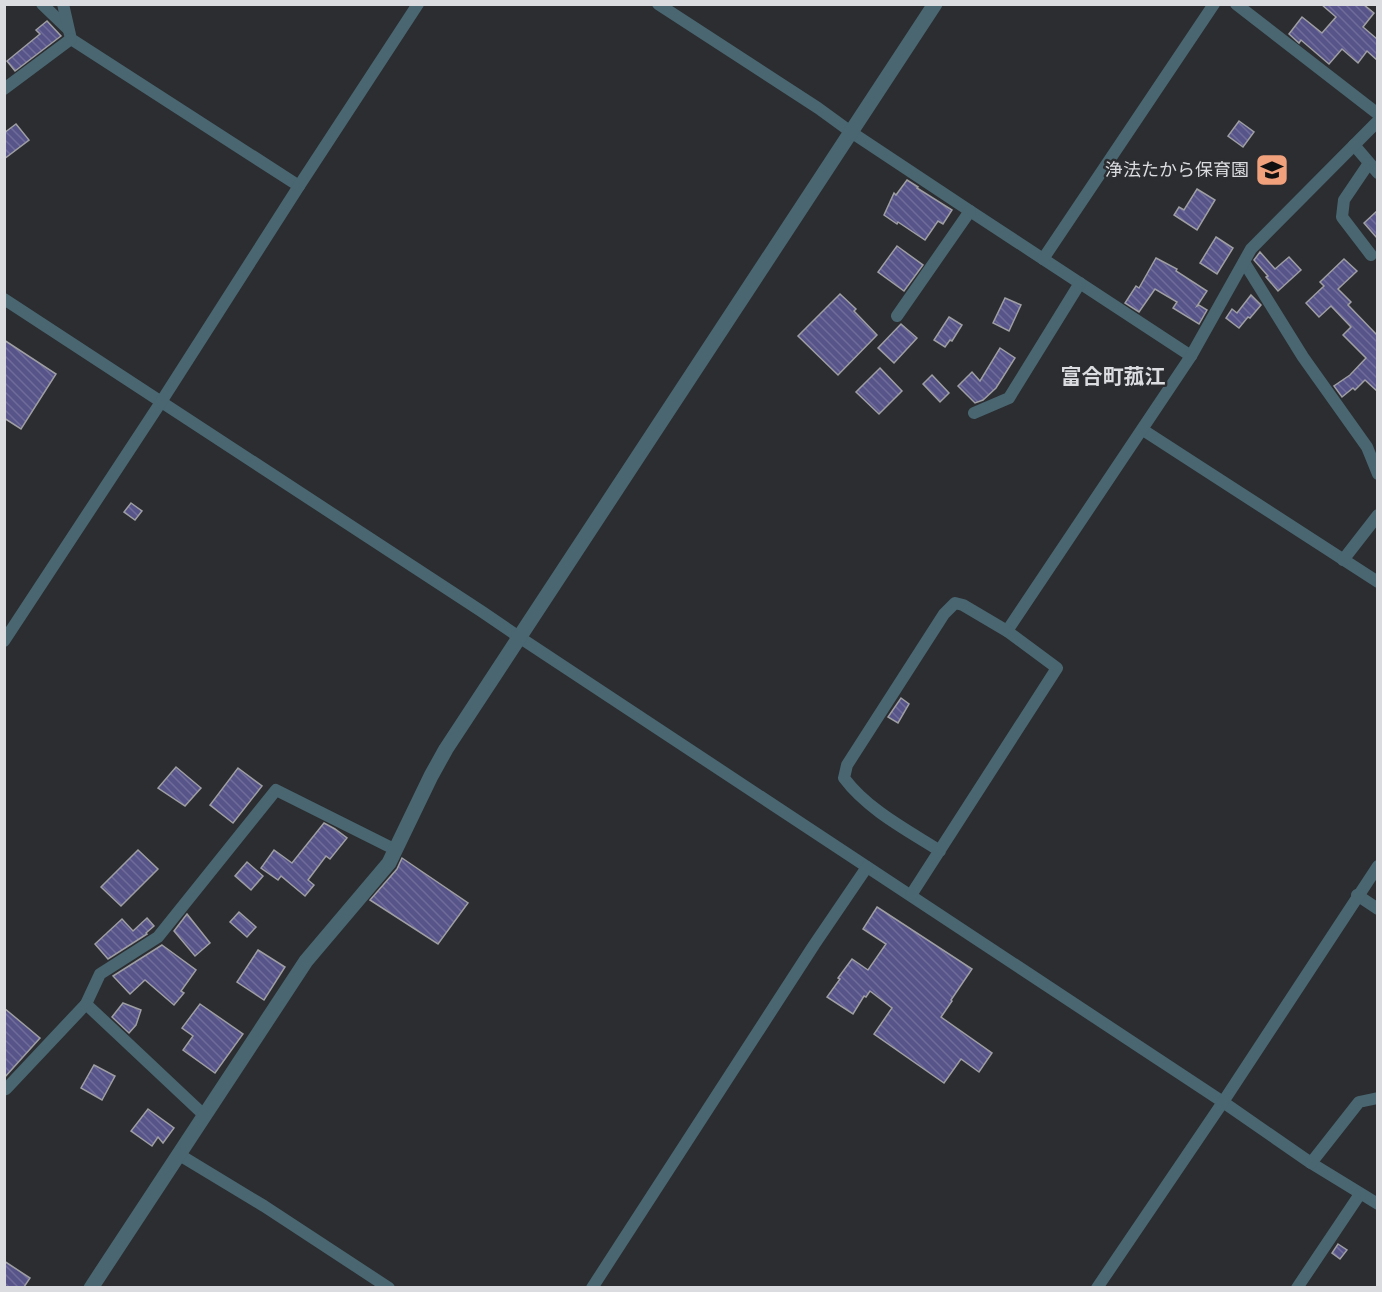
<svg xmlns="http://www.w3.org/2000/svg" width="1382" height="1292" font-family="'Sofia Sans Condensed','Noto Sans JP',sans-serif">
  <defs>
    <pattern id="building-back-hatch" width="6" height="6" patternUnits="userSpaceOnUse" patternTransform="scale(1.5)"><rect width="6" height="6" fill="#57548a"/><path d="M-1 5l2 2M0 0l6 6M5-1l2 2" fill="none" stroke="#6f6c9a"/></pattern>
  </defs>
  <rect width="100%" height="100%" fill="#2b2d30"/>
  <!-- building -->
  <g fill="url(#building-back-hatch)" stroke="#9e9ea3" stroke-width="1.5">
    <path d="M1321,4H1363L1374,13L1363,27L1377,39V60L1367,51L1358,63L1342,49L1329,64L1301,40L1299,43L1289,34L1302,17L1322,33L1336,17Z"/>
    <path d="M47,21L61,36L15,71L7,61L40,34L36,30Z"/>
    <path d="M1239,121L1254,132L1243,147L1228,136Z"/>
    <path d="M16,124L29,140L4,159V133Z"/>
    <path d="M907,180L918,187L917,188L952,210L943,224L938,221L925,240L898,222L897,224L884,215L894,193L896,195Z"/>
    <path d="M1197,189L1215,200L1197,230L1174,215L1179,207L1184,210Z"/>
    <path d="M1377,211V238L1364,223Z"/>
    <path d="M1216,237L1233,248L1217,274L1200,263Z"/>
    <path d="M897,246L923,265L904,291L878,272Z"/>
    <path d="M1260,252L1275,269L1289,257L1301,270L1278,291L1266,277L1268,276L1254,260Z"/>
    <path d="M1156,258L1177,269L1176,271L1207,291L1197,306L1199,305L1207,310L1199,324L1173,308L1177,302L1155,289L1139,312L1125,303L1136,286L1139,288Z"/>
    <path d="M1344,259L1357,271L1338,289L1351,302L1348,305L1377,335V391L1365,380L1355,390L1353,388L1342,397L1334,386L1350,375L1366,358L1343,335L1351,327L1331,306L1319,317L1306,303L1324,286L1320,282Z"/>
    <path d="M840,294L856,309L854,311L877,335L838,375L798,336Z"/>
    <path d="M1251,295L1261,305L1250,318L1248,317L1239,328L1226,318L1232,309L1237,313Z"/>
    <path d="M1005,298L1021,305L1009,331L993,323Z"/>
    <path d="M949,317L962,325L952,341L950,340L945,347L934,340Z"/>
    <path d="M901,324L917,338L894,363L878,348Z"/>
    <path d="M4,340L56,374L21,429L4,418Z"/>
    <path d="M1000,348L1015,358L996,388L983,400L975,403L958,386L972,372L980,381Z"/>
    <path d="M880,368L902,391L879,414L856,392Z"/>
    <path d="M932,375L949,393L940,402L923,384Z"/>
    <path d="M131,503L142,511L135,520L124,512Z"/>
    <path d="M901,698L909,704L898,723L888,717Z"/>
    <path d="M176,767L201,788L185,806L158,788Z"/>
    <path d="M238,768L262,786L233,823L210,805Z"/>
    <path d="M324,823L335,829L347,838L330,859L326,856L308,880L314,885L305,896L281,876L278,880L261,868L274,850L292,863Z"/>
    <path d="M138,850L158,869L121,906L101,887Z"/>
    <path d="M402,858L468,903L438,944L370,900L397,869Z"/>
    <path d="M247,862L263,876L251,890L235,876Z"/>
    <path d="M877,907L972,969L951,1000L952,1001L941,1017L992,1053L979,1072L961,1059L944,1083L874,1034L892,1008L870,991L866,997L864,996L853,1014L827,997L840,979L838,978L852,959L868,970L886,944L863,929Z"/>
    <path d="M239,912L256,927L247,937L230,922Z"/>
    <path d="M187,914L210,943L195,956L174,931Z"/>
    <path d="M147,918L154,926L146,933L147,934L108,959L95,944L122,919L133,931Z"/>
    <path d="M162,945L196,970L181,991L184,993L174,1005L145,980L130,994L113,976Z"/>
    <path d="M258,950L285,967L264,1000L237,982Z"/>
    <path d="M123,1003L141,1010L136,1025L129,1033L112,1017Z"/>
    <path d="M200,1004L243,1034L215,1073L183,1050L193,1036L182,1028Z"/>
    <path d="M4,1008L40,1038L4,1078Z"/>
    <path d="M94,1065L115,1076L102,1100L81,1088Z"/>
    <path d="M148,1109L174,1128L163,1143L158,1137L152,1146L131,1131Z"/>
    <path d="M1338,1244L1347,1250L1340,1259L1332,1253Z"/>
    <path d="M4,1261L30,1278L24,1287H4Z"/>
  </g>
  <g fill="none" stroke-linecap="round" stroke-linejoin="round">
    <!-- minor -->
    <g stroke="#496671" stroke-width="12">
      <path d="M42,4L68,29"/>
      <path d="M63,4L71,39L299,186"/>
      <path d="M658,4L818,108L851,132L970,211L1191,356"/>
      <path d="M1236,4L1378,114"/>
      <path d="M4,89L71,39"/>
      <path d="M1354,145L1378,173"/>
      <path d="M1369,163L1344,200L1342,217L1371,255"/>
      <path d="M1043,259L1214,4"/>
      <path d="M1244,262L1303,357L1367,447L1378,474"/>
      <path d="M4,299L481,611L519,637L1223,1102L1311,1163L1378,1204"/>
      <path d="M897,316L970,211"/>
      <path d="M974,413L1009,398L1080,283"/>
      <path d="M1143,430L1378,582"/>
      <path d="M1343,560L1378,515"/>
      <path d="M1007,631L1191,356L1251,249L1378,121"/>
      <path d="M4,641L161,402L299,186L418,4"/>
      <path d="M911,895L1057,668L1007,631L963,605L955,603L944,614L847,765L844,778C868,810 907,830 940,851"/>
      <path d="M1357,895L1378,909"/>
      <path d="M86,1004L100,974L158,937L276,790L396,850"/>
      <path d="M4,1088L6,1089L86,1004L204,1115"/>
      <path d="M178,1154L264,1206L389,1288"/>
      <path d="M1311,1163L1359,1102L1378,1098"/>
      <path d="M592,1288L814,945L867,867"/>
      <path d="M1097,1288L1223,1102L1378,866"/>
      <path d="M1297,1288L1360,1194"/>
    </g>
    <!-- tertiary -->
    <path stroke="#496671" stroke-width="15" d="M91,1288L306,961L389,863L431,776L446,749L935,4"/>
  </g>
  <!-- icons -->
  <defs>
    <symbol id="school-square" viewBox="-11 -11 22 22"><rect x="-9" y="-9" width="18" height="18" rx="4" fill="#f1a17c" stroke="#2b2d30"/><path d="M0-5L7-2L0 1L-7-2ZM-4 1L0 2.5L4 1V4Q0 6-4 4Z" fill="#111"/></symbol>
  </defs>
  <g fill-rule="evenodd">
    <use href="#school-square" x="1253" y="151" width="38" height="38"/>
  </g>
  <g text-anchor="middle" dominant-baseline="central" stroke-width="5" stroke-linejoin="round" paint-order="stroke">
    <!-- poi labels -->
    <g font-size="18" fill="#dbdcdf" stroke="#2b2d30" text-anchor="end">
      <text x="1249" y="170">浄法たから保育園</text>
    </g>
    <!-- quarter labels -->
    <g font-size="21" font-weight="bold" fill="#dbdcdf" stroke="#2b2d30">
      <text x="1113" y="377">富合町菰江</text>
    </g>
  </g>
  <!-- border -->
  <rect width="1382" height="1292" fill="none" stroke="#dbdcdf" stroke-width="12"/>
</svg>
